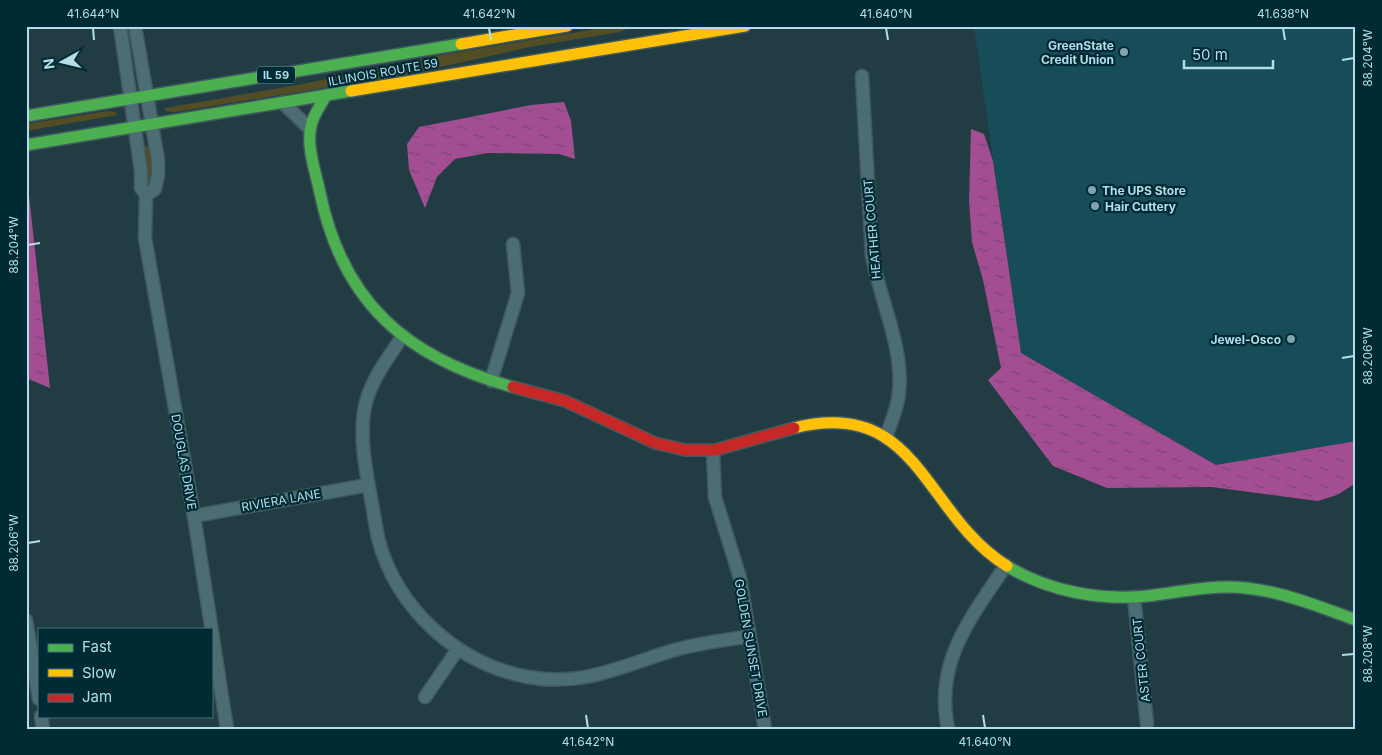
<svg xmlns="http://www.w3.org/2000/svg" width="1382" height="755" font-family="Inter,sans-serif">
  <defs>
    <pattern id="water-ripples" width="26" height="14" patternUnits="userSpaceOnUse" patternTransform="scale(1.25)"><rect width="26" height="14" fill="#a34e93"/><path d="M2 4q2-2 4 0t4 0M15 11q2-2 4 0t4 0" fill="none" stroke="#774974"/></pattern>
  </defs>
  <rect width="100%" height="100%" fill="#213d43"/>
  <!-- built -->
  <path fill="#174d59" d="M974,26H1356V441L1216,465L1021,353Z"/>
  <!-- grass -->
  <g fill="#534d25">
    <path d="M614,26H634L620,32L535,46L409,74L175,112L165,111V108L303,84L430,57Z"/>
    <path d="M108,111L116,112L117,115L26,131V124Z"/>
    <path d="M147,146L150,148L153,164L152,183L147,188L143,148Z"/>
  </g>
  <!-- water -->
  <g fill="url(#water-ripples)">
    <path d="M564,102L571,121L575,159L559,154L488,153L455,159L437,177L425,208L409,170L407,144L419,127L531,105Z"/>
    <path d="M971,129L984,134L993,161L1021,353L1216,465L1356,441V483L1337,495L1318,501L1212,487L1107,488L1053,466L988,380L1001,368L983,280L972,242L969,201Z"/>
    <path d="M29,195L50,388L26,378V196Z"/>
  </g>
  <g fill="none" stroke-linecap="round" stroke-linejoin="round">
    <defs>
      <g id="street">
        <path d="M120,26L141,171V188L146,195L145,238L194,516L227,729"/>
        <path d="M135,26L158,160V175L155,189L146,195"/>
        <path d="M862,76L872,256C880,299 904,349 899,392C898,408 891,422 886,437"/>
        <path d="M283,103L309,128"/>
        <path d="M402,337C386,361 369,382 364,411C360,438 365,466 370,493C373,508 375,523 378,538C396,608 457,664 528,677C582,687 622,666 671,651C696,643 723,641 749,636"/>
        <path d="M491,381L518,293L513,244"/>
        <path d="M713,451L715,497L740,578L765,729"/>
        <path d="M194,516L368,485"/>
        <path d="M1134,597L1147,724"/>
        <path d="M26,620L39,699"/>
        <path d="M425,697L458,649"/>
        <path d="M41,716L43,729"/>
        <path d="M948,729C934,661 971,618 1006,565"/>
      </g>
      <g id="fast">
        <path d="M326,95C321,105 313,115 311,126C306,146 316,173 320,193C343,303 407,358 513,387"/>
        <path d="M26,116L461,44"/>
        <path d="M26,145L351,91"/>
        <path d="M1007,566C1048,591 1100,601 1147,596C1174,593 1200,587 1227,587C1272,587 1315,605 1356,620"/>
      </g>
      <g id="slow">
        <path d="M461,44L567,26"/>
        <path d="M351,91L745,26"/>
        <path d="M794,428C919,396 923,514 1007,566"/>
      </g>
      <path id="jam" d="M513,387L565,401L655,443L685,450H715L794,428"/>
    </defs>
    <!-- street casing -->
    <use href="#street" stroke="#40595e" stroke-width="15"/>
    <!-- fast casing -->
    <use href="#fast" stroke="#40595e" stroke-width="14"/>
    <!-- slow casing -->
    <use href="#slow" stroke="#40595e" stroke-width="14"/>
    <!-- jam casing -->
    <use href="#jam" stroke="#40595e" stroke-width="14"/>
    <!-- street -->
    <use href="#street" stroke="#4c6d74" stroke-width="12"/>
    <!-- fast -->
    <use href="#fast" stroke="#4caf50" stroke-width="11"/>
    <!-- slow -->
    <use href="#slow" stroke="#ffc107" stroke-width="11"/>
    <!-- jam -->
    <use href="#jam" stroke="#c62828" stroke-width="11"/>
  </g>
  <!-- ticks -->
  <path fill="none" stroke="#b3dde8" stroke-width="2" d="M93,28L94,40M489,28L491,40M886,28L888,40M1283,28L1285,40M1342,60L1354,58M28,245L40,243M1342,358L1354,356M28,543L40,541M1342,655L1354,654M586,715L588,728M983,715L985,728"/>
  <!-- markers -->
  <g fill="#80a5ae" stroke="#012b34" stroke-width="2">
    <circle cx="1124" cy="52" r="5"/>
    <circle cx="1092" cy="190" r="5"/>
    <circle cx="1095" cy="206" r="5"/>
    <circle cx="1291" cy="339" r="5"/>
  </g>
  <g text-anchor="middle" dominant-baseline="central" stroke-width="4.5" stroke-linejoin="round" paint-order="stroke">
    <!-- shield labels -->
    <rect fill="#012b34" stroke="#7ea8b2" stroke-width="1" x="257" y="66.5" width="38" height="17" rx="4"/>
    <g font-size="11" font-weight="bold" fill="#b3dde8">
      <text x="276" y="75">IL 59</text>
    </g>
    <!-- poi labels -->
    <g font-size="12" font-weight="bold" fill="#b3dde8" stroke="#012b34" text-anchor="end">
      <text x="1114" y="45">GreenState<tspan x="1114" dy="14">Credit Union</tspan></text>
      <text x="1102" y="190" text-anchor="start">The UPS Store</text>
      <text x="1105" y="206" text-anchor="start">Hair Cuttery</text>
      <text x="1281" y="339">Jewel-Osco</text>
    </g>
    <!-- street labels -->
    <g font-size="12" fill="#b3dde8" stroke="#012b34">
      <text transform="translate(383 72) rotate(-10)">ILLINOIS ROUTE 59</text>
      <text transform="translate(872 229) rotate(-95)">HEATHER COURT</text>
      <text transform="translate(184 462) rotate(80)">DOUGLAS DRIVE</text>
      <text transform="translate(281 500) rotate(-10)">RIVIERA LANE</text>
      <text transform="translate(751 648) rotate(80)">GOLDEN SUNSET DRIVE</text>
      <text transform="translate(1141 660) rotate(-96)">ASTER COURT</text>
    </g>
  </g>
  <!-- border -->
  <rect width="1382" height="755" fill="none" stroke="#012b34" stroke-width="55"/>
  <!-- legend -->
  <rect x="38" y="628" width="175" height="90" fill="#012b34" stroke="#48727c"/>
  <rect x="48" y="644" width="25" height="8" fill="#4caf50" stroke="#48727c"/>
  <text x="82" y="652" font-size="15" fill="#b3dde8">Fast</text>
  <rect x="48" y="669" width="25" height="8" fill="#ffc107" stroke="#48727c"/>
  <text x="82" y="678" font-size="15" fill="#b3dde8">Slow</text>
  <rect x="48" y="694" width="25" height="8" fill="#c62828" stroke="#48727c"/>
  <text x="82" y="702" font-size="15" fill="#b3dde8">Jam</text>
  <!-- north arrow -->
  <g transform="translate(62 62) rotate(262)" stroke="#012b34" stroke-width="4" paint-order="stroke">
  <path d="M0-4L9 19L0 12L-9 19Z" fill="#b3dde8"/>
  <text y="-8" font-size="14" font-weight="bold" text-anchor="middle" fill="#b3dde8">N</text>
  </g>
  <!-- scale -->
  <path d="M1184 60v8h89v-8" fill="none" stroke="#b3dde8" stroke-width="2.5"/>
  <text x="1192" y="60" font-size="15" fill="#b3dde8" stroke="#012b34" stroke-width="4" paint-order="stroke">50 m</text>
  <rect x="28" y="28" width="1326" height="700" fill="none" stroke="#b3dde8" stroke-width="2"/>
  <g font-size="12" text-anchor="middle" fill="#b3dde8">
    <text x="93" y="18">41.644°N</text>
    <text x="489" y="18">41.642°N</text>
    <text x="886" y="18">41.640°N</text>
    <text x="1283" y="18">41.638°N</text>
    <text transform="translate(1368 58) rotate(-90)" y="4">88.204°W</text>
    <text transform="translate(14 245) rotate(-90)" y="4">88.204°W</text>
    <text transform="translate(1368 356) rotate(-90)" y="4">88.206°W</text>
    <text transform="translate(14 543) rotate(-90)" y="4">88.206°W</text>
    <text transform="translate(1368 654) rotate(-90)" y="4">88.208°W</text>
    <text x="588" y="746">41.642°N</text>
    <text x="985" y="746">41.640°N</text>
  </g>
</svg>
